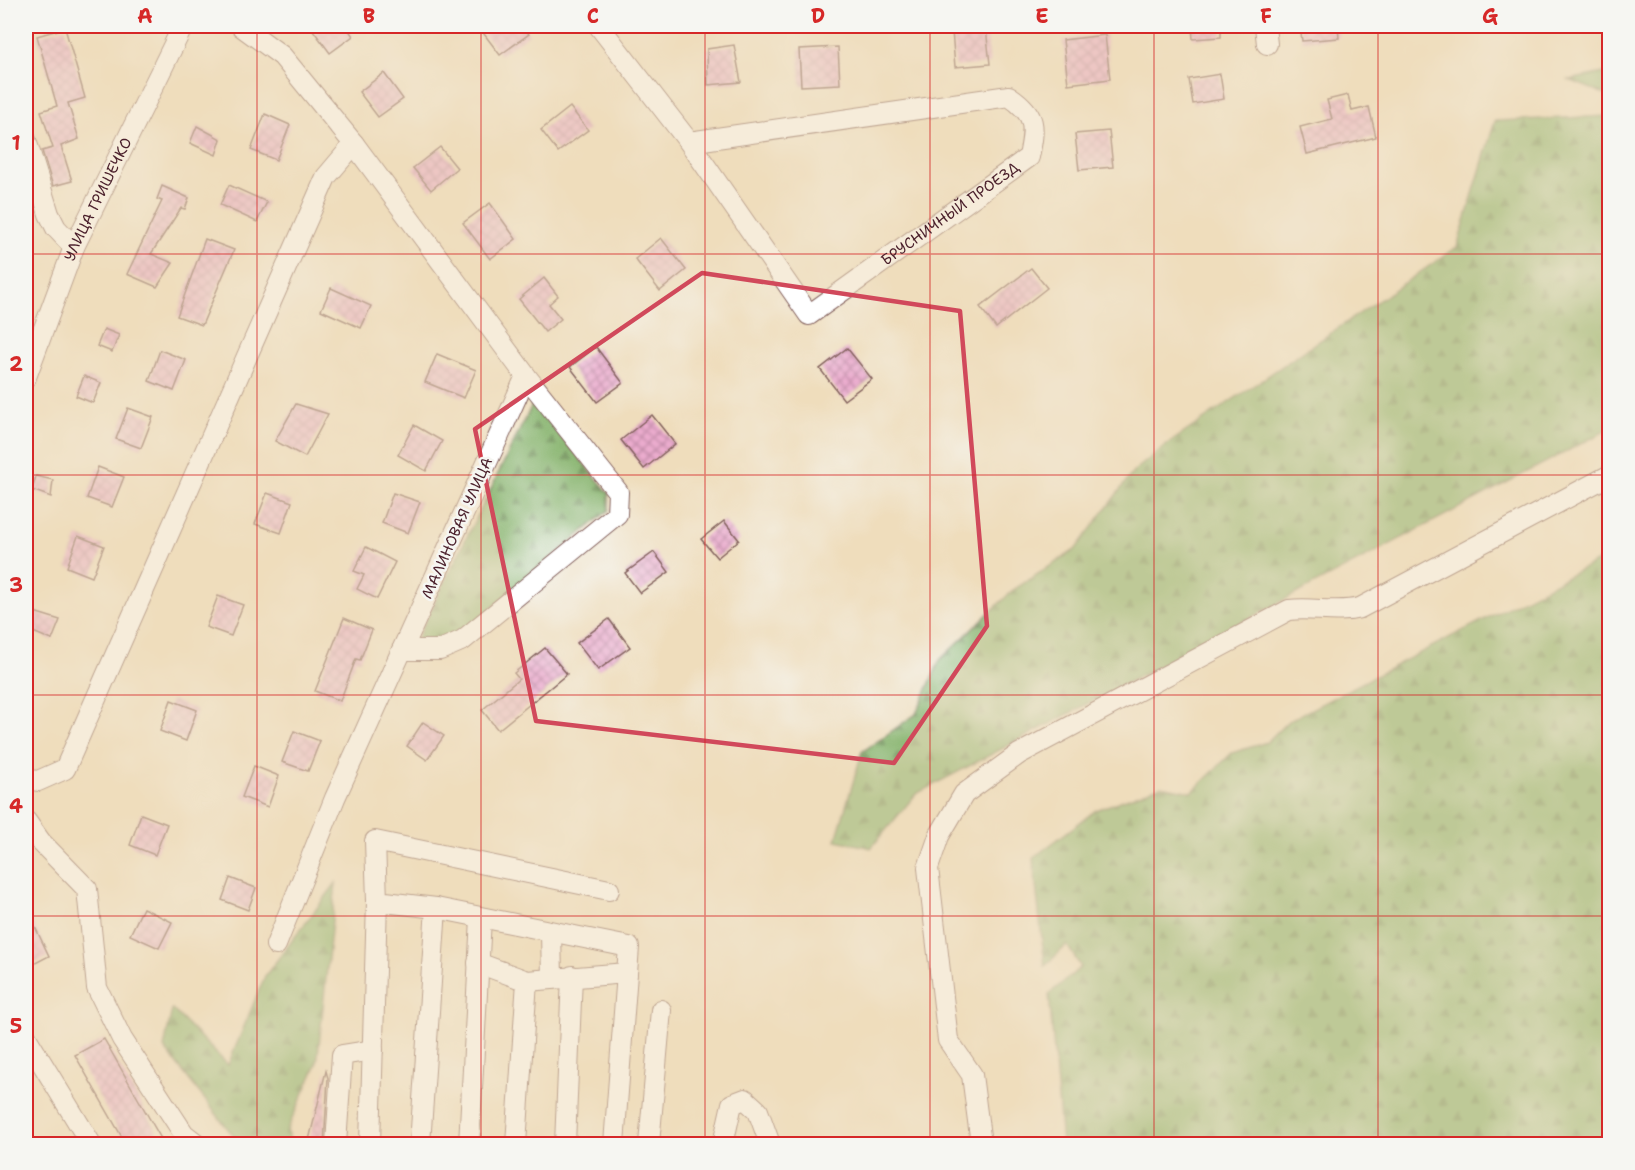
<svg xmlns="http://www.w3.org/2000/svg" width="1635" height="1170" font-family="'Shantell Sans',sans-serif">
  <defs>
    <pattern id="forest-firs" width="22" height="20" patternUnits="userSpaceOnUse" patternTransform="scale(1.5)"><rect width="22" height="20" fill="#84b26a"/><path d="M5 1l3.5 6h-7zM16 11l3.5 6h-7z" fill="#6e9057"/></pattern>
    <pattern id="building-cross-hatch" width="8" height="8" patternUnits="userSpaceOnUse" patternTransform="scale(1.5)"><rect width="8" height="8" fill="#ebacce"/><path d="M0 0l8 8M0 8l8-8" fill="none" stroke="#c08ba7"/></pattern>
  </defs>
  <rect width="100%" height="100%" fill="#f6f6f2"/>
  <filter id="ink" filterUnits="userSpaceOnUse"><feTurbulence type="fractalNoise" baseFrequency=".0167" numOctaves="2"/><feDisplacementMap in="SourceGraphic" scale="12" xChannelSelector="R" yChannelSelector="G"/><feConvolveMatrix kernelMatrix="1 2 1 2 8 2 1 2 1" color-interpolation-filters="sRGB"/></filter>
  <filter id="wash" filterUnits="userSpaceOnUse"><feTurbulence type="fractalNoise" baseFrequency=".008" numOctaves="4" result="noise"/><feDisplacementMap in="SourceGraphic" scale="24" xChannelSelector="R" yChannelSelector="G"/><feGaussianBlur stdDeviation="1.35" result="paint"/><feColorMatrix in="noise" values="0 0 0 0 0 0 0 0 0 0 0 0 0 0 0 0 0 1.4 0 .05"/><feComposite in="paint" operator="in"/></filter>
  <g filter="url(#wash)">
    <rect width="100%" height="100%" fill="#efddbc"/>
    <!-- forest -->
    <g fill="url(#forest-firs)" stroke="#67684a" stroke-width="1.5">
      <path d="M1609,72V96L1569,80Z"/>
      <path d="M1609,116V429L916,794L871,848L836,840L862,752L916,714L940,660L1013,590L1075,550L1134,471L1169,443L1457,247L1495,121Z"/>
      <path d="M533,403L609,493V510L463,632L436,645L417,638Z"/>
      <path d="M1609,555V1144H1062L1049,994L1081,967L1067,945L1045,966L1033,858L1096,810L1161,786L1192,792L1232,753L1267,742L1288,721Z"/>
      <path d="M336,883L317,1064L287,1130L291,1144H240L164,1048L172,1009L228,1065L265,976Z"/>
    </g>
    <g id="blocks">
      <!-- building -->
      <g fill="url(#building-cross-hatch)">
        <path d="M310,26H346L353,36L330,53Z"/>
        <path d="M478,26H522L529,34L500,55Z"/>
        <path d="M1192,26H1221V37L1193,39Z"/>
        <path d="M1300,26H1338L1339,38L1302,41Z"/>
        <path d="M65,28L85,98L68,103L79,139L61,146L72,181L53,186L42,151L53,148L41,111L57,106L37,36Z"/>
        <path d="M986,28L990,64L955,67L952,31Z"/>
        <path d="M1105,35L1110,79L1068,84L1063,40Z"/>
        <path d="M734,45L741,82L708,85L707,49Z"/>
        <path d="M838,47L840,84L801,86L799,49Z"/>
        <path d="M384,73L403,99L378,117L359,92Z"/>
        <path d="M1220,74L1224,99L1193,104L1189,79Z"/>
        <path d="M1348,95L1352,111L1369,107L1376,137L1307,154L1300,127L1332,119L1327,100Z"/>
        <path d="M570,107L588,130L558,152L541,130Z"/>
        <path d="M265,114L290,125L276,160L251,150Z"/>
        <path d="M197,126L221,139L216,155L190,143Z"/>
        <path d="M1109,131L1113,167L1079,170L1075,134Z"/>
        <path d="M440,147L457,168L431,190L413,168Z"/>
        <path d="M229,185L267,202L257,222L220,205Z"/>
        <path d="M162,186L189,198L185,209L181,208L151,254L173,263L157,287L127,274L162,201L157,199Z"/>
        <path d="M490,203L516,239L490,259L463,223Z"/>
        <path d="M661,238L686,270L660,291L635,259Z"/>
        <path d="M205,239L234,250L202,325L177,316Z"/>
        <path d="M1031,268L1047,288L996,328L980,307Z"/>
        <path d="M544,278L558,296L549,304L561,319L545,332L519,299Z"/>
        <path d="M331,288L371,306L361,328L321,310Z"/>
        <path d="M104,329L119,335L112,352L97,346Z"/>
        <path d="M596,347L623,383L597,402L570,367Z"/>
        <path d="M847,348L872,379L844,400L820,369Z"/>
        <path d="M160,350L186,360L174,391L149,381Z"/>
        <path d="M437,354L476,370L464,398L425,382Z"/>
        <path d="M84,376L101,383L93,403L76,396Z"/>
        <path d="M296,404L328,414L305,457L275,441Z"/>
        <path d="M128,408L153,417L141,448L116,439Z"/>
        <path d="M652,415L675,444L644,469L621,440Z"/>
        <path d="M414,425L442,441L426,471L398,455Z"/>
        <path d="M98,467L124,477L112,507L87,498Z"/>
        <path d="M36,476L53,480L51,497L32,490Z"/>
        <path d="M267,493L292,502L281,533L255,524Z"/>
        <path d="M393,493L420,502L408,533L382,523Z"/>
        <path d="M724,521L739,540L717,558L701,539Z"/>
        <path d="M78,536L104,546L92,577L67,567Z"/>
        <path d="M366,547L395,562L377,599L357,589L364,575L354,571Z"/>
        <path d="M654,552L669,572L640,593L625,573Z"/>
        <path d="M218,596L243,605L231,636L206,627Z"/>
        <path d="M31,611L60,620L52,640L26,629Z"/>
        <path d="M344,618L372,630L360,660L356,659L340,701L315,691Z"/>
        <path d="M609,619L630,647L598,670L577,643Z"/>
        <path d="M545,648L567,674L498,730L482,710L519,679L514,673Z"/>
        <path d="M171,700L197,710L186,741L160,731Z"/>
        <path d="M423,722L444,736L427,760L407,746Z"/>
        <path d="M294,731L320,741L308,771L282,762Z"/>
        <path d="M254,766L279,776L268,807L242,797Z"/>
        <path d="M141,814L167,824L155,855L130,845Z"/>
        <path d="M230,878L256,888L248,910L222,900Z"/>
        <path d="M26,908L49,956L26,968Z"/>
        <path d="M143,908L172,922L159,948L130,935Z"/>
        <path d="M104,1039L164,1144H126L75,1055Z"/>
        <path d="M326,1071L328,1078L324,1144H308Z"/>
      </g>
    </g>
  </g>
  <g filter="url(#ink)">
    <use href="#blocks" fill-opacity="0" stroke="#84625e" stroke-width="1.5"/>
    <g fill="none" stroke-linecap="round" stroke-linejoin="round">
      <defs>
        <g id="minor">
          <path d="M241,26L282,56L354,144L526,376L335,798L276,945"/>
          <path id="s1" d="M599,26L689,142L809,315L1029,157C1035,126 1037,115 1009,96L689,142"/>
          <path d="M1265,26L1267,44"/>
          <path d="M26,140L49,214L56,228L74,247"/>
          <path id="s2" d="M26,377L74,247L183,26"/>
          <path d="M402,650H440L463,640L617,514L618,492L526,376"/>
          <path d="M26,779L38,781L65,769L326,177L354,144"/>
          <path d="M26,821L41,842L87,889L97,988L122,1039L184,1134L197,1144"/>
          <path d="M609,890L375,841L377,901L436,908L629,947L614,1144"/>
          <path d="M551,932L552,978"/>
          <path d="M478,963L527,981L627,973"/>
          <path d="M26,1037L91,1144"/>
          <path d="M336,1144L342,1055L373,1050"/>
          <path d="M370,1144L377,901"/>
          <path d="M420,1144L436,908"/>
          <path d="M469,1144L481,918"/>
          <path d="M516,1144L527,981"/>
          <path d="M565,1144L572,976"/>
          <path d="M649,1144L661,1010"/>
          <path d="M723,1144L732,1104L745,1099L758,1111L770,1144"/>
          <path d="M981,1144L972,1075L948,1040L928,868L939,836L964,794L1019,754L1289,610C1313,607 1337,614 1360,608L1610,475"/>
        </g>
      </defs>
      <!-- minor casing -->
      <use href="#minor" stroke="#84625e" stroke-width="22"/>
      <!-- minor -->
      <use href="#minor" stroke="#fff" stroke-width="20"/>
    </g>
  </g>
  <!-- marked area -->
  <path d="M0 0H1635V1170H0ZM702,273L960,311L987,626L894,763L536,721L475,429Z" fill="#efddbc" fill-opacity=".55" fill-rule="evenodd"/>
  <path fill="none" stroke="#d1495b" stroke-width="4.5" stroke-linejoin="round" d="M702,273L960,311L987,626L894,763L536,721L475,429Z"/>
  <!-- grid -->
  <path fill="none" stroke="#d62828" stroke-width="1.5" stroke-opacity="0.55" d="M257,26V1144M481,26V1144M705,26V1144M930,26V1144M1154,26V1144M1378,26V1144M26,254H1610M26,475H1610M26,695H1610M26,916H1610"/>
  <g text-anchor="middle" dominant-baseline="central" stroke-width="5" stroke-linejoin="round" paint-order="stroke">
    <!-- street labels -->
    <g font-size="15" fill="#4a1f2b" stroke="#f6f6f2">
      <text stroke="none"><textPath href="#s2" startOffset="192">УЛИЦА ГРИШЕЧКО</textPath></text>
      <text stroke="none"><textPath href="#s1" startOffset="531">БРУСНИЧНЫЙ ПРОЕЗД</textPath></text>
      <text transform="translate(457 528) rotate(-66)">МАЛИНОВАЯ УЛИЦА</text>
    </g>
  </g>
  <!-- margin -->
  <rect width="1635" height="1170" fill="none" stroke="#f6f6f2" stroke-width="66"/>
  <rect x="33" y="33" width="1569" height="1104" fill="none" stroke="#d62828" stroke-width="2"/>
  <g font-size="20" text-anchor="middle" font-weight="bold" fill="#d62828">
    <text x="145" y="23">A</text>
    <text x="369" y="23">B</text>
    <text x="593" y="23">C</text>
    <text x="818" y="23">D</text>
    <text x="1042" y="23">E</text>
    <text x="1266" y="23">F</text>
    <text x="1490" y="23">G</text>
    <text x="16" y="150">1</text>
    <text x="16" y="371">2</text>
    <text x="16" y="592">3</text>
    <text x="16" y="813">4</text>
    <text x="16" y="1033">5</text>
  </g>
</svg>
